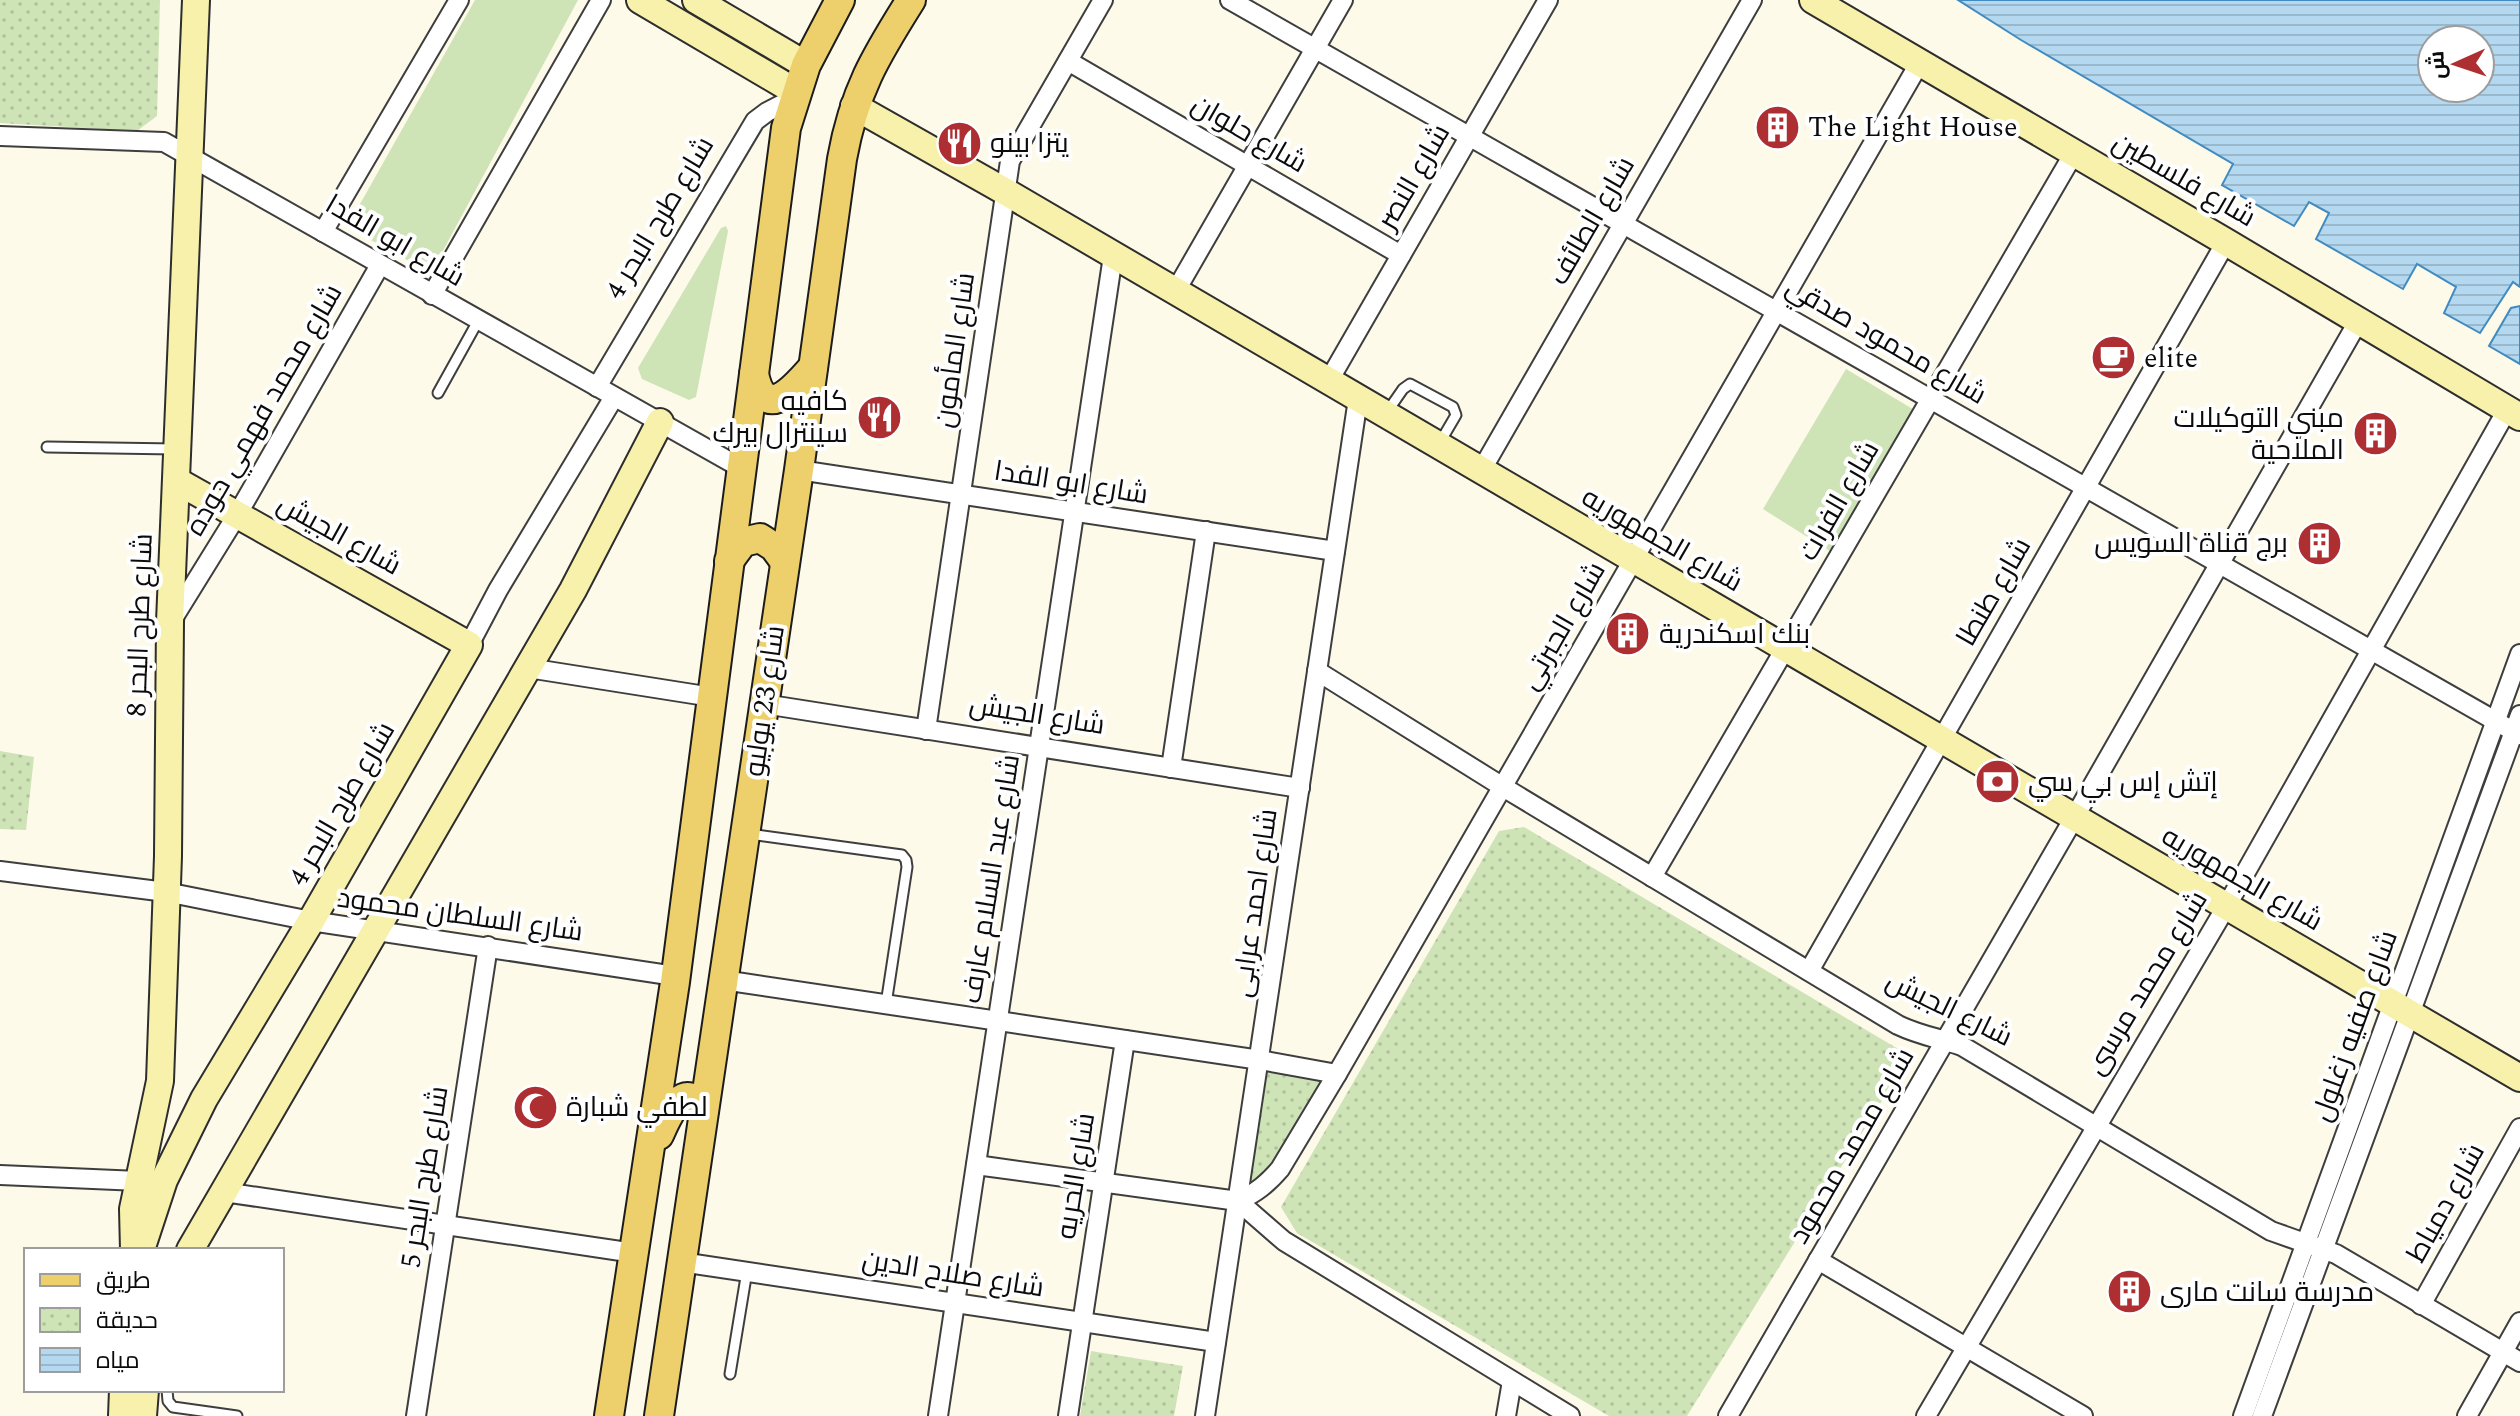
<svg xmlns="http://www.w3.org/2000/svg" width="2520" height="1416" font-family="Spectral,Cairo,serif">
  <defs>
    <pattern id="park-dots" width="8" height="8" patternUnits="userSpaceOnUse" patternTransform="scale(2)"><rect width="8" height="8" fill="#cee4b7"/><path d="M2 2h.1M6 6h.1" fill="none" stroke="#b0c29c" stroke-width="1.8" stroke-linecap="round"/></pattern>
    <pattern id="water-rules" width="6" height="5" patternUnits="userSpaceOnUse" patternTransform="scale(2)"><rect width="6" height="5" fill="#b3d8f0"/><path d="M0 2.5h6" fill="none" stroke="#99b8cc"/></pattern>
  </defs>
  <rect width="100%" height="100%" fill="#fdfaea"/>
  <!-- grass -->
  <g fill="#cee4b7">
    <path d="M475,0H578L431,273L347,227Z"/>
    <path d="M726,226L728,231L696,397L689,400L642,379L638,368L721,228Z"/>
    <path d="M1846,369L1916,411L1833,553L1763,509Z"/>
  </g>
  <!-- park -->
  <g fill="url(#park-dots)">
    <path d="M0,0H160L157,116L137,131L0,123Z"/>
    <path d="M0,751L34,757L26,830L0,829Z"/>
    <path d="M1524,827L1905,1053L1893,1083L1687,1416H1609L1297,1233L1281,1207L1499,831Z"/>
    <path d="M1265,1067L1330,1078L1264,1183L1246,1181Z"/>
    <path d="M1091,1351L1183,1366L1174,1416H1080Z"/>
  </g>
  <!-- water -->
  <g fill="url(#water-rules)" stroke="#418bc1" stroke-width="2" fill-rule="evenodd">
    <path d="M1958,0H2520V287L2513,282L2480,333L2444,313L2456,287L2417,264L2403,289L2316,239L2329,213L2309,202L2294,226L2222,185L2233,164L2021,40ZM2432,40H2480V88H2432Z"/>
    <path d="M2520,306V364L2489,346L2511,308Z"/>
  </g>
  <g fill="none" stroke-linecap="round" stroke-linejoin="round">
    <defs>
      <g id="lane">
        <path d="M438,393L478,321"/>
        <path d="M1387,412L1403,389L1410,384L1453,407L1456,415L1439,444"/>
        <path d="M47,447L175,449"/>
        <path d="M749,834L902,855L906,860L907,867L886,1004"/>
        <path d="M730,1374L747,1271"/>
        <path d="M167,1390L168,1401L173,1407L237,1416"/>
      </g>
      <g id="street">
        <path d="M1230,0L2520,735"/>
        <path d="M1068,61L1401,255"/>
        <path d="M0,136L164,142L741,468"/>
        <path d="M323,232L459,0"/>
        <path d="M1175,292L1343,0"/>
        <path d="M432,295L601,0"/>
        <path d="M1328,382L1548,0"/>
        <path d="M597,387L755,121L767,112L794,98"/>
        <path d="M799,470L1335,551"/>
        <path d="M1481,471L1752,0"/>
        <path d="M172,620L237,515L380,265"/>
        <path d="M469,645L498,590L614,397"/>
        <path d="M528,668L712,697"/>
        <path d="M1317,671L1503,787L1898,1025C1921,1036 1939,1038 1962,1046L2271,1231L2336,1254L2520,1362"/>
        <path d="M764,704L1300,788"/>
        <path d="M926,730L1010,161L1103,0"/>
        <path d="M1171,768L1206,531"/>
        <path d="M0,871L166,892L311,921L675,976"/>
        <path d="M1652,877L2074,153"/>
        <path d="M1809,971L2226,242"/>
        <path d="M723,980L1260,1060L1337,1074"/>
        <path d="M976,1165L1238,1201"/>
        <path d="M0,1175L139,1181"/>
        <path d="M224,1192L634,1253"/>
        <path d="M1238,1201C1256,1193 1267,1184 1280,1169L1337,1074L1920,62"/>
        <path d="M1238,1201L1284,1241L1570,1416"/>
        <path d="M1818,1260L2083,1416"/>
        <path d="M681,1262L1216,1342"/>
        <path d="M2421,1305L2520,1128"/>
        <path d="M416,1416L488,946"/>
        <path d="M938,1416L1113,256"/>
        <path d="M1068,1416L1125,1040"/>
        <path d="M1205,1416L1358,399"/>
        <path d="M1506,1416L1512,1381"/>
        <path d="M1728,1416L2074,818L2359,320"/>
        <path d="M1926,1416L2226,907L2507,410"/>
        <path d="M2243,1416L2520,654"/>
        <path d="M2262,1416L2520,715"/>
        <path d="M2467,1416L2520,1322"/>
      </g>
      <g id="secondary">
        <path d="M640,0L796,92"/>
        <path d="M696,0L806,65"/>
        <path d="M1813,0L2226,242L2520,417"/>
        <path d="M854,106L1006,192L2520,1078"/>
        <path d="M134,1250L133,1209L160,1081L168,856L170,622L196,0"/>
        <path d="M141,1250L164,1180L204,1099L311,921L469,645L177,481"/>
        <path d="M190,1250L573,590L660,422"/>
        <path d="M122,1416L123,1390"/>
        <path d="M143,1416L145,1390"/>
      </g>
      <g id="primary">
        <path d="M754,374C765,425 796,386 813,367"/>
        <path d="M729,561L743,542L760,538L774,547L785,562"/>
        <path d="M659,1135C667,1118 683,1076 704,1110"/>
        <path d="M609,1416L675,982L786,128L806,65L840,0"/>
        <path d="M659,1416L799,470L842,159C854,92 875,57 911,0"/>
      </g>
    </defs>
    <!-- lane casing -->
    <use href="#lane" stroke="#3e3e3e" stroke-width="13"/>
    <!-- street casing -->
    <use href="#street" stroke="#3e3e3e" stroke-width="22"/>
    <!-- secondary casing -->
    <use href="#secondary" stroke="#2d2d2d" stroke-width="30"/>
    <!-- primary casing -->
    <use href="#primary" stroke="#1c1c1c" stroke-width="32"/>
    <!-- lane -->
    <use href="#lane" stroke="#fff" stroke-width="9"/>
    <!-- street -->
    <use href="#street" stroke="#fff" stroke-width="18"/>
    <!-- secondary -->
    <use href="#secondary" stroke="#f8f1ab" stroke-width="26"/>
    <!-- primary -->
    <use href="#primary" stroke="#edd06b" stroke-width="28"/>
  </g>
  <!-- icons -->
  <defs>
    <symbol id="building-disc" viewBox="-11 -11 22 22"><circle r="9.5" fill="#ae2f32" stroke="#fff"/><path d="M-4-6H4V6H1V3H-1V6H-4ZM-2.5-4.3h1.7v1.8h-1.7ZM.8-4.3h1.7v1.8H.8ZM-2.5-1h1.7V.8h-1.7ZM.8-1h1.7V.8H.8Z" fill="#fff"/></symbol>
    <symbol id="restaurant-disc" viewBox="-11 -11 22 22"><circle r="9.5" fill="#ae2f32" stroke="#fff"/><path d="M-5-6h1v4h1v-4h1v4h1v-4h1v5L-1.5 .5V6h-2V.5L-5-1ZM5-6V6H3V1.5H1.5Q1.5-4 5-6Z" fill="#fff"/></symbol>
    <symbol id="cafe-disc" viewBox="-11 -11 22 22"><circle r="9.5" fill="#ae2f32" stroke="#fff"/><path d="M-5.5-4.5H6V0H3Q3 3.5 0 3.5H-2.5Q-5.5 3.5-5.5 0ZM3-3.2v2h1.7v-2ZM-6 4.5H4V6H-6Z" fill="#fff"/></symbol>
    <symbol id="bank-disc" viewBox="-11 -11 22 22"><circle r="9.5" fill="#ae2f32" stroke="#fff"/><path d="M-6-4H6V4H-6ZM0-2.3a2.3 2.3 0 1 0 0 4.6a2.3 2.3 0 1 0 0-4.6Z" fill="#fff"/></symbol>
    <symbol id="mosque-disc" viewBox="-11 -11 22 22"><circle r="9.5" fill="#ae2f32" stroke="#fff"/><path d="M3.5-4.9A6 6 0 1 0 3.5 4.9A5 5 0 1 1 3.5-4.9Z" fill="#fff"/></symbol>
  </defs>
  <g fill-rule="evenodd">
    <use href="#building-disc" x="1752" y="102" width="51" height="51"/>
    <use href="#restaurant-disc" x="934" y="118" width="51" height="51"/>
    <use href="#cafe-disc" x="2088" y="332" width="51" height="51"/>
    <use href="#restaurant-disc" x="854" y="392" width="51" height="51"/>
    <use href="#building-disc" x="2350" y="408" width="51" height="51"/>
    <use href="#building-disc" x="2294" y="518" width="51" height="51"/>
    <use href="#building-disc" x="1602" y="608" width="51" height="51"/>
    <use href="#bank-disc" x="1972" y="756" width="51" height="51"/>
    <use href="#mosque-disc" x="510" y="1082" width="51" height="51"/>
    <use href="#building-disc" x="2104" y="1266" width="51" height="51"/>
  </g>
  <g text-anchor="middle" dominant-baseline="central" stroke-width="8" stroke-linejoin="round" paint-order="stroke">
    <!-- poi labels -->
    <g font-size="28" fill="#0b0b0b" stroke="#fff" text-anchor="start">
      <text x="1808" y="127">The Light House</text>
      <text x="990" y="143">يتزا بينو</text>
      <text x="2144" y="358">elite</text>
      <text x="848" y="401" text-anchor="end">كافيه<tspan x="848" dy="32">سينترال بيرك</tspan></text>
      <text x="2344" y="418" text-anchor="end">مبني التوكيلات<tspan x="2344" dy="32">الملاحية</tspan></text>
      <text x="2288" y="543" text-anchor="end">برج قناة السويس</text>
      <text x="1659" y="634">بنك اسكندرية</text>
      <text x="2028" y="782">إتش إس بي سي</text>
      <text x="566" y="1107">لطفي شبارة</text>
      <text x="2160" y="1292">مدرسة سانت مارى</text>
    </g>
    <!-- street labels -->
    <g font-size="28" fill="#0b0b0b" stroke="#fff">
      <text transform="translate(1249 134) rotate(30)">شارع حلوان</text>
      <text transform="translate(1414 177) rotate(-60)">شارع النصر</text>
      <text transform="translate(2184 180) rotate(30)">شارع فلسطين</text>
      <text transform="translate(660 218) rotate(-59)">شارع طرح البحر 4</text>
      <text transform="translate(1592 221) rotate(-60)">شارع الطائف</text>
      <text transform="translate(395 241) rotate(30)">شارع ابو الفدا</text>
      <text transform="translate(1886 341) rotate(30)">شارع محمود صدقي</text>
      <text transform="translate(955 350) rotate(-82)">شارع المأمون</text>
      <text transform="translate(264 410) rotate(-60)">شارع محمد فهمي حوده</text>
      <text transform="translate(1071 483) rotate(9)">شارع ابو الفدا</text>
      <text transform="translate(1839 501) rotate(-60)">شارع الفرات</text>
      <text transform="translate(339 535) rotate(29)">شارع الجيش</text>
      <text transform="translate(1662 540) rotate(30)">شارع الجمهوريه</text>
      <text transform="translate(1994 592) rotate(-60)">شارع طنطا</text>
      <text transform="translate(140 625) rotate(-88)">شارع طرح البحر 8</text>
      <text transform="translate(1563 626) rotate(-60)">شارع الجبرتي</text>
      <text transform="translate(765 701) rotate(-82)">شارع 23 يوليو</text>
      <text transform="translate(1037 715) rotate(9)">شارع الجيش</text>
      <text transform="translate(342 804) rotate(-60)">شارع طرح البحر 4</text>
      <text transform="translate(991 879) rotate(-81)">شارع عبد السلام عارف</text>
      <text transform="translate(2242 879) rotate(30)">شارع الجمهوريه</text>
      <text transform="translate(1255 903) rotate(-82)">شارع احمد عرابى</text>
      <text transform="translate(460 915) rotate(8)">شارع السلطان محمود</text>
      <text transform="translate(2147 983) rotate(-59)">شارع محمد مرسى</text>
      <text transform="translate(1949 1009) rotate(26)">شارع الجيش</text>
      <text transform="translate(2355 1026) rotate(-70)">شارع صفيه زغلول</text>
      <text transform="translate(1852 1146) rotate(-60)">شارع محمد محمود</text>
      <text transform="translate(1076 1176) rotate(-81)">شارع الحريه</text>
      <text transform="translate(425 1177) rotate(-81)">شارع طرح البحر 5</text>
      <text transform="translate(2446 1203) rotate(-61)">شارع دمياط</text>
      <text transform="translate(953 1274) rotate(9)">شارع صلاح الدين</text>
    </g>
  </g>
  <!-- legend -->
  <rect x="24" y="1248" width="260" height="144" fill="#ffffff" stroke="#9d9d9d" stroke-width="2"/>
  <rect x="40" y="1274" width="40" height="12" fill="#edd06b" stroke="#9d9d9d" stroke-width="2"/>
  <text x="96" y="1288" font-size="24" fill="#0b0b0b">طريق</text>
  <rect x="40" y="1308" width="40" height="24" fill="url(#park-dots)" stroke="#9d9d9d" stroke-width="2"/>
  <text x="96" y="1328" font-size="24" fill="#0b0b0b">حديقة</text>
  <rect x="40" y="1348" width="40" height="24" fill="url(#water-rules)" stroke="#9d9d9d" stroke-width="2"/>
  <text x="96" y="1368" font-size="24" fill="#0b0b0b">مياه</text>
  <!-- north arrow -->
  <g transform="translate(2456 64) rotate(267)"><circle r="38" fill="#ffffff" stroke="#9d9d9d" stroke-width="2"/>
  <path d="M0-6L14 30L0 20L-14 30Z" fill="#ae2f32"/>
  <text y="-12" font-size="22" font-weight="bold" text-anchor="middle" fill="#0b0b0b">ش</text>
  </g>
</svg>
